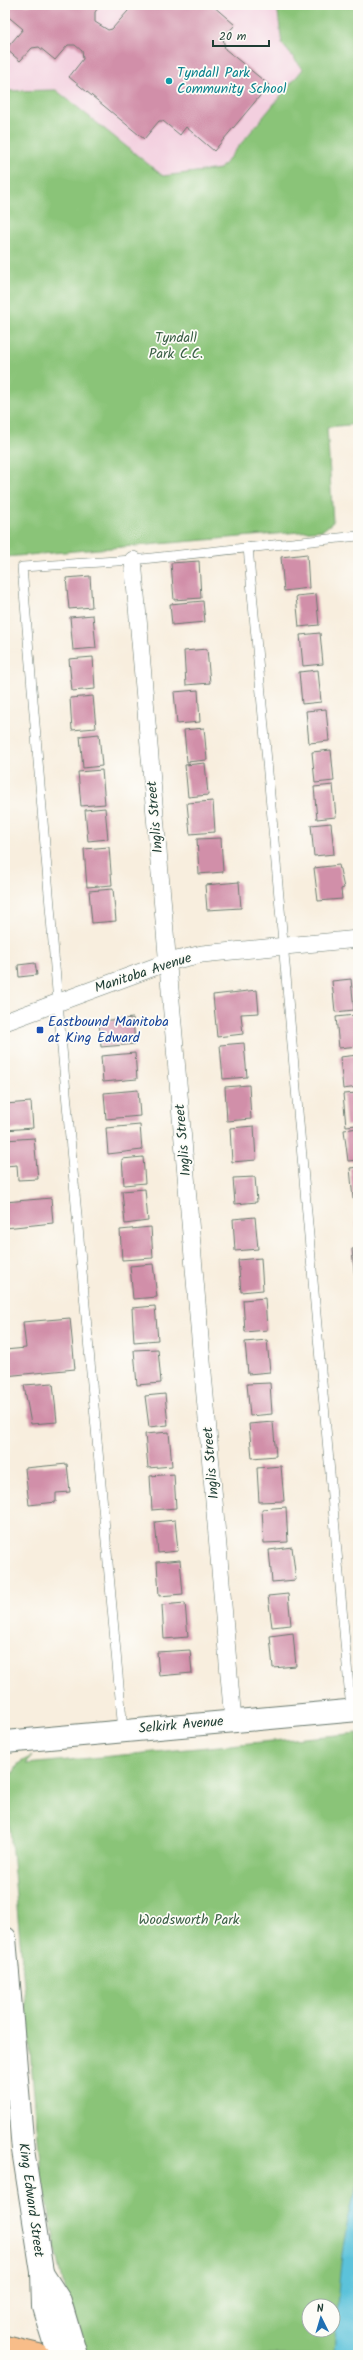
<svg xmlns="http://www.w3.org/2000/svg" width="363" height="2360" font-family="Kalam,sans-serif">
  <rect width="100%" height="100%" fill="#fdfcf7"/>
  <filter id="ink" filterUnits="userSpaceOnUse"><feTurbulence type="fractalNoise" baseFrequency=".025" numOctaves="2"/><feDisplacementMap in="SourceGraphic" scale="8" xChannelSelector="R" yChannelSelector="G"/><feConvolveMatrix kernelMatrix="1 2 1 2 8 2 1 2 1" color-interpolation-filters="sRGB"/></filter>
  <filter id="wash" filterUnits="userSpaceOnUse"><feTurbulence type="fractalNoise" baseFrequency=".012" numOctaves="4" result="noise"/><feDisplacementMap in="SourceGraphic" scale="16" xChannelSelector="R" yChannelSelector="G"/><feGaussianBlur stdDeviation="0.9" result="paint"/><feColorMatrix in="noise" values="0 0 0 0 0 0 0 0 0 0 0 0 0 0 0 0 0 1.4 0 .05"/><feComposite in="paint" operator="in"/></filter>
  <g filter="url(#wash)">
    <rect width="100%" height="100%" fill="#f8eede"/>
    <!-- built -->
    <path fill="#f3cfdf" d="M5,5H277L282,44L303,69L220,169L163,176L56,90L5,91Z"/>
    <!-- green -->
    <g fill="#8ac478" stroke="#548056" fill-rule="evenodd">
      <path d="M277,5H358V424L327,427L333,522L323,530L5,557V91L56,90L163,176L220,169L303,69L282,44Z"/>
      <path d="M358,1733V2355H81L64,2288L41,2172L6,1785L19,1763L32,1756L26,1764ZM309,2306H333V2330H309Z"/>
    </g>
    <!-- water -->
    <path fill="#5cc2da" stroke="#3e8087" d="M358,2184V2355H334C338,2298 339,2239 358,2184Z"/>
    <g id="blocks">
      <!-- building -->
      <g fill="#d18fa9">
        <path d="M9,5H100L95,12V22L108,30L112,29L128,11L129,5H212L235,25L223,38L225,49L269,85L214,151L186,127L180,135L163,121H159L144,139L69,77L83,59L82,51L75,45H68L55,60L39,47L32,48L20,61L6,49L23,29L5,14Z"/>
        <path d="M307,554L309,588L284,591L281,557Z"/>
        <path d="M199,561L201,598L174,600L171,563Z"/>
        <path d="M90,576L92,607L69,609L66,578Z"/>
        <path d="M316,594L319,625L299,627L296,596Z"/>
        <path d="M203,601L205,622L172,625L170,604Z"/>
        <path d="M93,615L96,648L73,650L70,617Z"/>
        <path d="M320,633L323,664L303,666L300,635Z"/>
        <path d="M207,649L210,683L186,685L184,651Z"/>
        <path d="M93,657L95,689L72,691L69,659Z"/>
        <path d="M318,670L321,702L302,704L299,672Z"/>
        <path d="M198,690L200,722L177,724L174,692Z"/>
        <path d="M93,696L96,728L72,730L70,698Z"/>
        <path d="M326,709L329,741L309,743L306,711Z"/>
        <path d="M204,728L207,760L187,762L184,730Z"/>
        <path d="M99,734L102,766L83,768L80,736Z"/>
        <path d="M331,750L334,781L315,783L312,752Z"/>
        <path d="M205,763L208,795L188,797L185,765Z"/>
        <path d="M102,770L105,804L81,806L78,772Z"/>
        <path d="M333,785L336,817L317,819L314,787Z"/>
        <path d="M213,801L215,832L190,834L187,803Z"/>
        <path d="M105,808L108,839L88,841L85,810Z"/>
        <path d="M331,823L334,854L314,856L311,825Z"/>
        <path d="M221,838L223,872L199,874L197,839Z"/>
        <path d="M109,847L112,885L87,887L84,849Z"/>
        <path d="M339,865L344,888L341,889L342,899L318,901L314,868Z"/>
        <path d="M239,882L241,908L207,910L205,885Z"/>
        <path d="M113,889L116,921L92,923L89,891Z"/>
        <path d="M35,963L37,975L19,977L18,965Z"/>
        <path d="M351,979L354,1010L335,1012L332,981Z"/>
        <path d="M257,990L259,1013L241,1014L243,1034L217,1037L213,995Z"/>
        <path d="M355,1015L358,1046L339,1048L336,1017Z"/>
        <path d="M133,1018L135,1044L101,1047L99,1021Z"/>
        <path d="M244,1043L247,1077L223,1079L220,1045Z"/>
        <path d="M135,1053L137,1079L103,1082L101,1056Z"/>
        <path d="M358,1055V1087L343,1089L340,1057Z"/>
        <path d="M249,1085L251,1119L227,1121L225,1087Z"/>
        <path d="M138,1090L140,1116L106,1119L104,1093Z"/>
        <path d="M358,1093V1125L346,1126L343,1094Z"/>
        <path d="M31,1102L33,1128L5,1130V1104Z"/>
        <path d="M140,1125L142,1150L108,1154L106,1128Z"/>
        <path d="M254,1126L256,1160L232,1162L230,1128Z"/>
        <path d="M358,1128V1160L348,1161L344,1130Z"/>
        <path d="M34,1138L38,1179L18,1180L17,1165L5,1166V1140Z"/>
        <path d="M143,1157L145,1183L124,1185L122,1159Z"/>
        <path d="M358,1167V1199H353L350,1168Z"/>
        <path d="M255,1177L257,1202L235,1204L233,1178Z"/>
        <path d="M145,1189L148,1221L125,1224L122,1191Z"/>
        <path d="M51,1198L53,1223L5,1228V1202Z"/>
        <path d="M358,1208V1232H357L355,1209Z"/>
        <path d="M255,1217L258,1249L235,1251L233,1219Z"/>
        <path d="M151,1227L153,1258L122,1260L120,1230Z"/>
        <path d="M358,1248V1280H355L352,1249Z"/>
        <path d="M261,1258L263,1290L241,1292L238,1260Z"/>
        <path d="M153,1264L157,1297L133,1299L130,1266Z"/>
        <path d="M265,1298L267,1330L245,1332L243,1300Z"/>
        <path d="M155,1306L158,1340L134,1342L132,1308Z"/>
        <path d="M70,1318L75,1369L5,1376V1350L26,1348L23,1322Z"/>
        <path d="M267,1340L270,1372L248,1374L245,1342Z"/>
        <path d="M158,1349L161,1383L137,1385L134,1350Z"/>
        <path d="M53,1383L57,1422L31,1424L24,1385Z"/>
        <path d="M270,1383L272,1414L250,1416L247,1384Z"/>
        <path d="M165,1394L168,1425L149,1427L145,1396Z"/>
        <path d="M273,1422L276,1456L252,1458L249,1424Z"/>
        <path d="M169,1432L172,1466L148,1468L145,1434Z"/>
        <path d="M67,1464L70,1492L56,1493V1502L29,1505L25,1468Z"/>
        <path d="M281,1466L284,1501L259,1502L257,1468Z"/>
        <path d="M174,1474L176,1508L152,1510L150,1476Z"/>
        <path d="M286,1507L288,1542L264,1543L262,1509Z"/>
        <path d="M175,1520L178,1551L158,1553L155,1522Z"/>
        <path d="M292,1547L296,1580L272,1582L269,1550Z"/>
        <path d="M180,1560L183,1594L159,1596L157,1562Z"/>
        <path d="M288,1594L291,1625L272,1627L268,1596Z"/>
        <path d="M185,1603L188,1637L164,1639L162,1605Z"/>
        <path d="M293,1633L296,1666L273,1668L270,1636Z"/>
        <path d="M190,1650L192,1673L159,1676L157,1652Z"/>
      </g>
    </g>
  </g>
  <g filter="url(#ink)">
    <use href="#blocks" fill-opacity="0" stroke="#6b7b70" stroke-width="1"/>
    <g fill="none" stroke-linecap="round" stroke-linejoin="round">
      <defs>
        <g id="service">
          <path d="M248,547L351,1710"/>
          <path d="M123,1731L58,1003L22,567L133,560L358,536"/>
        </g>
        <g id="minor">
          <path d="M133,560L233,1721"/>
          <path d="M5,1022L168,962L202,954L358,939"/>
        </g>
        <g id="tertiary">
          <path d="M5,1742L358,1710"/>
          <path d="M5,1938L23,2150L42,2272L43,2306L58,2355"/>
          <path d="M42,2273L60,2301L76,2355"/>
        </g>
        <path id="primary" d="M5,2347L38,2355"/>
      </defs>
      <!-- service casing -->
      <use href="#service" stroke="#6b7b70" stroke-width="10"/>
      <!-- minor casing -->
      <use href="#minor" stroke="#6b7b70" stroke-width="18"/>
      <!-- tertiary casing -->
      <use href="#tertiary" stroke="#6b7b70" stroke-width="24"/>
      <!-- primary casing -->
      <use href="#primary" stroke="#6b7b70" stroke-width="24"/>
      <!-- service -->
      <use href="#service" stroke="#fff" stroke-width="9"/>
      <!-- minor -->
      <use href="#minor" stroke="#fff" stroke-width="17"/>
      <!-- tertiary -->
      <use href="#tertiary" stroke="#fff" stroke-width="22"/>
      <!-- primary -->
      <use href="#primary" stroke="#f8bd89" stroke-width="22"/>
    </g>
  </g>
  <!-- markers -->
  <circle fill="#0f9aa8" stroke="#fdfcf7" stroke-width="1.5" cx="169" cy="81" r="4"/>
  <rect fill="#1a4fb4" stroke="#fdfcf7" stroke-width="1.5" x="36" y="1026" width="8" height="8" rx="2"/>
  <g text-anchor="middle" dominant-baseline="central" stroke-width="3.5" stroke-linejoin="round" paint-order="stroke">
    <!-- culture labels -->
    <g font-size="14" fill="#0d838f" stroke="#fdfcf7" text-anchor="start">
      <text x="177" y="73">Tyndall Park<tspan x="177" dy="16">Community School</tspan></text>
    </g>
    <!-- park labels -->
    <g font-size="14" fill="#3a5f45" stroke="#fdfcf7">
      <text x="176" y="338">Tyndall<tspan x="176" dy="16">Park C.C.</tspan></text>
      <text x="189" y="1920">Woodsworth Park</text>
    </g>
    <!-- street labels -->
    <g font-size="14" fill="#1f3d34" stroke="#fdfcf7">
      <text transform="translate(155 817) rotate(-95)">Inglis Street</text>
      <text transform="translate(143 973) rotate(-18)">Manitoba Avenue</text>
      <text transform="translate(183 1140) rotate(-95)">Inglis Street</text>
      <text transform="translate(211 1463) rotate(-95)">Inglis Street</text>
      <text transform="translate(181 1725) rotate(-5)">Selkirk Avenue</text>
      <text transform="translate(31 2200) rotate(82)">King Edward Street</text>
    </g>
    <!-- transit labels -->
    <g font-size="14" fill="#164399" stroke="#fdfcf7" text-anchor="start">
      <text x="48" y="1022">Eastbound Manitoba<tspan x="48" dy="16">at King Edward</tspan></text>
    </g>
  </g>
  <!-- margin -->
  <rect width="363" height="2360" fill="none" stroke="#fdfcf7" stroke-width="20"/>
  <!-- north arrow -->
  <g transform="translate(321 2318) rotate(355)"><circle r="19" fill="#fdfcf7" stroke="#a4b0a9"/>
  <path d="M0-3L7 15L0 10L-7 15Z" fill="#1f6fb2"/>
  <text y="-6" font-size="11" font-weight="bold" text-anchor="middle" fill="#1f3d34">N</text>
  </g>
  <!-- scale -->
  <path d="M213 40v6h56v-6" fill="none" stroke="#1f3d34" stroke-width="2"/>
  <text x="219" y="40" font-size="12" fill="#1f3d34" stroke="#fdfcf7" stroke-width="3" paint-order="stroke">20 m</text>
</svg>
